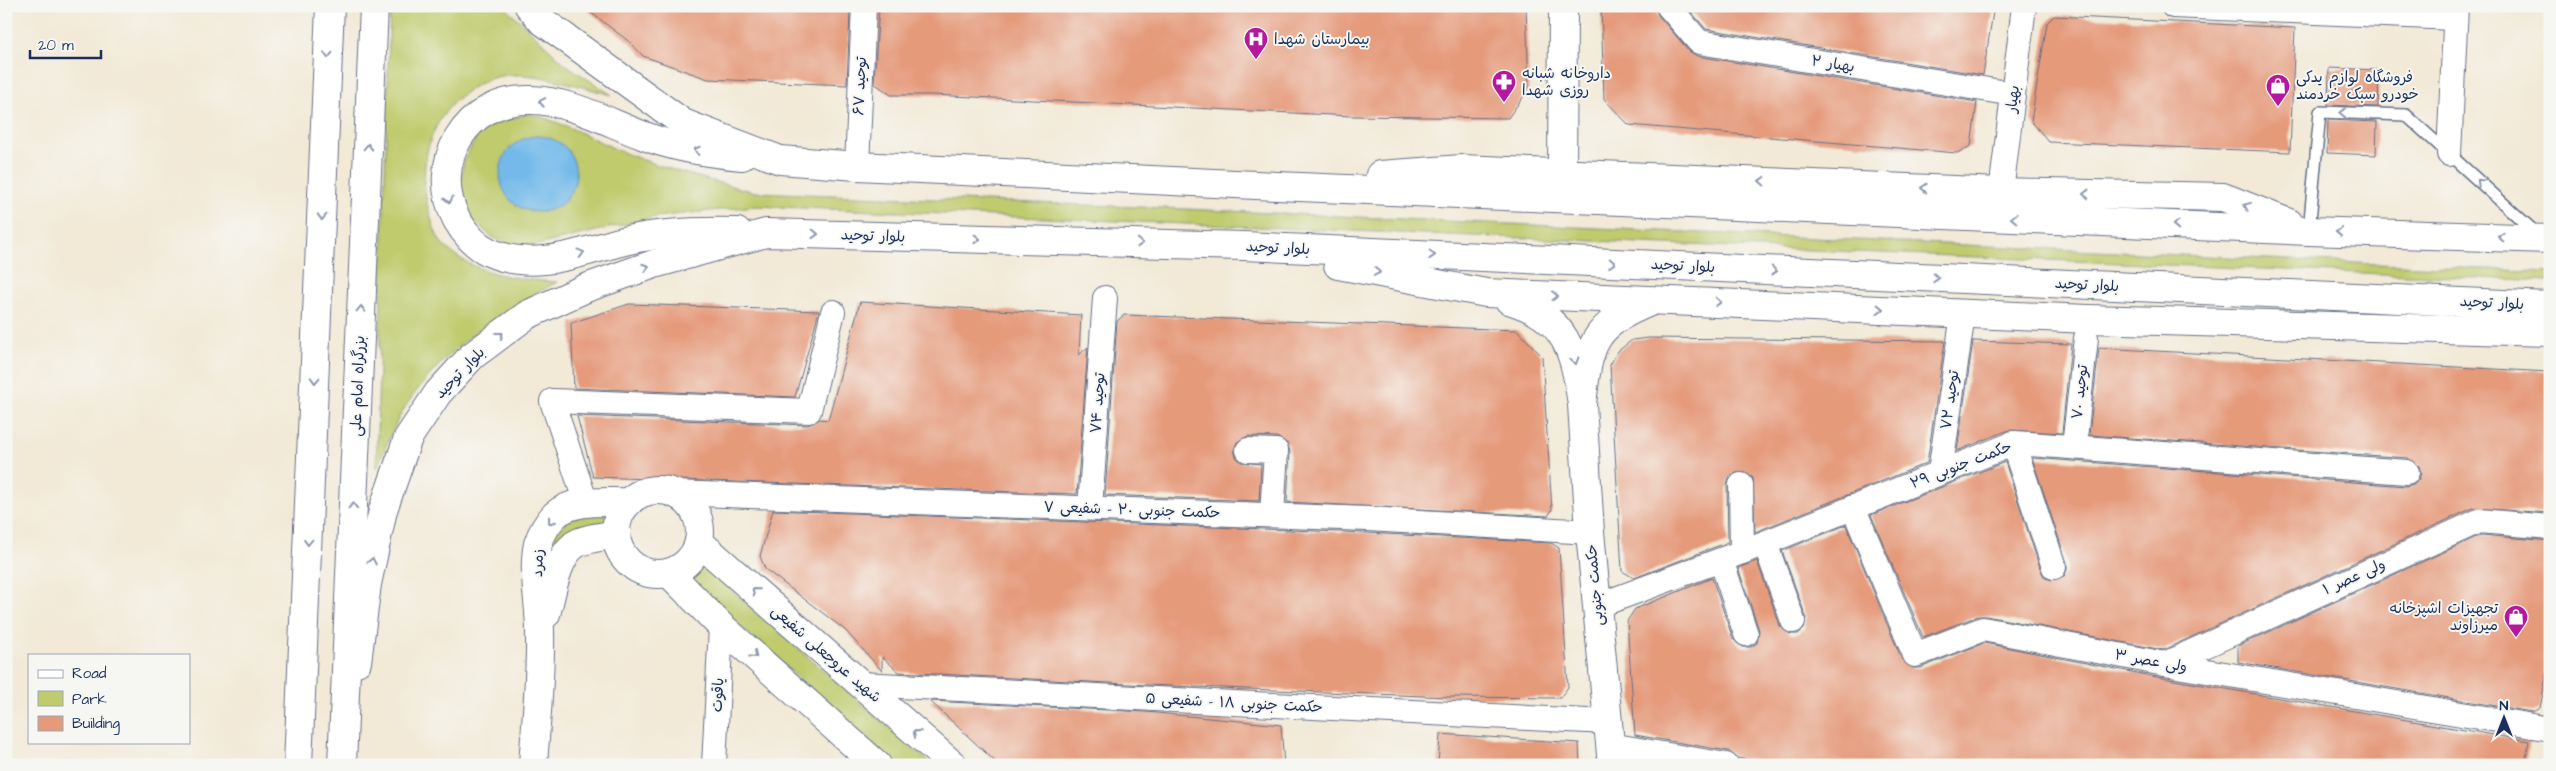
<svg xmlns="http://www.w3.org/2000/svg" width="2556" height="771" font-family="'Architects Daughter','Playpen Sans Arabic',sans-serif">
  <rect width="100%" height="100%" fill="#f6f6f2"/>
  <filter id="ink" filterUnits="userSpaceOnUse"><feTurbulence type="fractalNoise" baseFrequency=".02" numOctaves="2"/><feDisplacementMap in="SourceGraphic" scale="10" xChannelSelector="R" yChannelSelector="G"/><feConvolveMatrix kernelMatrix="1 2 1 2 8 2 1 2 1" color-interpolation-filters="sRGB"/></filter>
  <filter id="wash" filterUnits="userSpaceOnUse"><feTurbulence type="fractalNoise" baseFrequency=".0096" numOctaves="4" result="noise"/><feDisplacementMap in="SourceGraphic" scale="20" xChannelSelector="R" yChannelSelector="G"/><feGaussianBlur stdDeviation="1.12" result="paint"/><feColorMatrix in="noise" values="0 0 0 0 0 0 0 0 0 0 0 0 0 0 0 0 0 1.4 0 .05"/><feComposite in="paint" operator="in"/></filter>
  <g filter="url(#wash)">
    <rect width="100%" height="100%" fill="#f2e9d6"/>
    <!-- green -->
    <g fill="#bfcb6d" stroke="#6d7d66">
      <path d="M390,6H504L565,64L612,95C579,87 526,67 493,78C436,98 414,156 429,211C432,221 436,238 444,246C475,275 517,279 557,282C496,315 445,348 405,407C393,426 385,450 376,470Z"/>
      <path d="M529,114C563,121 593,140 625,153C667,170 712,181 755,192L1163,208L2550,272V281L755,206L655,217L537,245H511L492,237L476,223L464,206L460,184L464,160L475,140L489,124Z"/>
      <path d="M608,513V522C562,527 564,538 544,575C546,553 553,524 577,516C586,513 598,514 608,513Z"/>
      <path d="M700,563L932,765H896L686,578Z"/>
    </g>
    <!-- water -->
    <circle fill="#73baea" stroke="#4774a4" cx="538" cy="174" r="38"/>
    <g id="blocks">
      <!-- building -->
      <g fill="#e59a7a">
        <path d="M582,6H751L850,10L847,85L708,79L643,56L631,43Z"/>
        <path d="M879,6H1526L1529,89L1508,118L1352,116L933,95H891L874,83Z"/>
        <path d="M1601,6H1655L1658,15L1689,51L1697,56L1977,102L1971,146L1957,153L1629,125L1604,99Z"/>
        <path d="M1686,6H1994L1983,75L1706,29Z"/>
        <path d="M2054,16L2295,28L2290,152L2049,142L2031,121L2047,23Z"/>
        <path d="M2329,68L2379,70L2378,107L2328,105Z"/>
        <path d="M2328,120L2377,122L2376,155L2327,153Z"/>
        <path d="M860,302L1081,315L1079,355L1088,347L1077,494L593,477L577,416L808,425L820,419L828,420Z"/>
        <path d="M629,304L819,311L795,397L574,388L571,323Z"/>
        <path d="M1124,315L1517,330L1542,356L1552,510L1548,516L1287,502L1290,452L1288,444L1277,437L1248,436L1237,442L1234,450L1236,457L1241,462L1261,464L1259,501L1105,495L1117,321Z"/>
        <path d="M1648,338L1945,341L1927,463L1755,532L1753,478L1747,473H1734L1729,478L1727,485L1728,542L1634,578L1622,571L1610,365L1618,351L1632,340Z"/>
        <path d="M1973,341L2071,344L2062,433L2009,430L1957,451Z"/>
        <path d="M2099,348L2550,372V513L2473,508L2163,650L1986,616H1978L1923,637L1871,515L2005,462L2041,571L2045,578L2052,580L2064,576L2067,570V563L2032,458L2406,486L2413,484L2419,479L2421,473L2419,466L2408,458L2089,435Z"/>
        <path d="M773,510L1367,533L1551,543L1559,548L1568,687L1560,698L1449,697L1147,685L899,672L882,657V671L845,630L765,569L760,556Z"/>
        <path d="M1846,525L1902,660L1913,668H1920L1984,643L2162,678L2529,741L2525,765H1778L1737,758L1728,751L1635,735L1627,621L1635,609L1712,578L1733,639L1743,647H1751L1757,643L1759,630L1738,568L1757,561L1780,626L1790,634H1798L1804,629L1806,617L1782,551Z"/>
        <path d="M2481,535L2550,541V657L2540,708L2532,712L2238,662V646Z"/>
        <path d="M930,701L1146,712L1281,725L1284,765H999Z"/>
        <path d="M1440,734L1579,743L1580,765H1438Z"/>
      </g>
    </g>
  </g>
  <g filter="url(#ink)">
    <use href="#blocks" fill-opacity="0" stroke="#667088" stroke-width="1"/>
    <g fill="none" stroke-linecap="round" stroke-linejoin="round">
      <defs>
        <path id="lane" d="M2309,231L2320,112L2406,115L2537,234"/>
        <g id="street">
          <path d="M1668,6L1699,42L2013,94"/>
          <path d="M2173,6L2454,18"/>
          <path d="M2449,154L2456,6"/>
          <path d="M857,166L864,6"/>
          <path d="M2001,192L2024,6"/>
          <path d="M2013,443L2054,567"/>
          <path d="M2074,447L2086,338"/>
          <path d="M1248,450L1276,451L1272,515"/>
          <path d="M1940,472L1961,328"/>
          <path d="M1741,485L1742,552"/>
          <path d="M673,493L1368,519L1590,532"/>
          <path d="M586,503L552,401L809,411L833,312"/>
          <path d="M1853,507L1915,655L1983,629L2165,664L2550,729"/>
          <path d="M1090,508L1105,298"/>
          <path d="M1765,543L1793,621"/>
          <path d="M1721,560L1746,634"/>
          <path d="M1597,606L1742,552L2015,443L2407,472"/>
          <path d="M2165,664L2479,521L2550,527"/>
          <path d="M860,684L1608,722"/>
          <path d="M1610,745L1726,765"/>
          <path d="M714,765L721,626"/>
        </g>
        <g id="secondary">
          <path d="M529,6L541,20L683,123L780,160L857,166L1277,186L2309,231L2550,239"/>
          <path d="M1562,172L1563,6"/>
          <path d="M1380,175L1462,169L2001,192L2223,197L2289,223"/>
          <path d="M737,232C701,231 664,232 628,240C582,251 535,273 489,252C474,245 465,234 457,220C427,165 466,97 531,100C571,101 607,122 642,135C674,148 709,153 742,156"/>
          <path d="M1338,265L1486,293L2088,319L2550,332"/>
          <path d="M1509,300C1567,317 1574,351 1582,404C1589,343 1591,326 1652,301"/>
          <path d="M1582,404L1590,532L1612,765"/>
          <circle cx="658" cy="532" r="42"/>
          <path d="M699,542L953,765"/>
          <path d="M669,573L721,626L877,765"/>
          <path d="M546,614C552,594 556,559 574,545C584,538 604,537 616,534"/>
          <path d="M357,662L367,584L383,510L408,438L438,393L472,356L527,315L586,288L654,264L766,233L1243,246L2550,306"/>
          <path d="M533,765C536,721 541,676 540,632C540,603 532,572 538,544C541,534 548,522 555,515C574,498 607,503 629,502"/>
        </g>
        <g id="highway">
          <path d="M298,765L330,6"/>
          <path d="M342,765L374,6"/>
        </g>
      </defs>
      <!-- lane casing -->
      <use href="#lane" stroke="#667088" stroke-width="14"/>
      <!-- street casing -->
      <use href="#street" stroke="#667088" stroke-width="26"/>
      <!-- secondary casing -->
      <use href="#secondary" stroke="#667088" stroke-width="30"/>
      <!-- highway casing -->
      <use href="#highway" stroke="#667088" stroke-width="30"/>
      <!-- lane -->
      <use href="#lane" stroke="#fff" stroke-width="11"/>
      <!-- street -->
      <use href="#street" stroke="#fff" stroke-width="24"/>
      <!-- secondary -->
      <use href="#secondary" stroke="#fff" stroke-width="28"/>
      <!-- highway -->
      <use href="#highway" stroke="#fff" stroke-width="28"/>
    </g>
    <!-- one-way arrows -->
    <defs><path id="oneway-chevron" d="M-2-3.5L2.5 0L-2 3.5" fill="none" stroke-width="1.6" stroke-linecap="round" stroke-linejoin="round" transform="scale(1.25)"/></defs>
    <g stroke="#8d97ae">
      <use href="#oneway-chevron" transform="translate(328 55) rotate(92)"/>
      <use href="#oneway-chevron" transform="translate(542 102) rotate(-170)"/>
      <use href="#oneway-chevron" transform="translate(2343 113) rotate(-179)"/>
      <use href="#oneway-chevron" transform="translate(368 147) rotate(-88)"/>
      <use href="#oneway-chevron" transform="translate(697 150) rotate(-166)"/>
      <use href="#oneway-chevron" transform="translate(1762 181) rotate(-177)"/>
      <use href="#oneway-chevron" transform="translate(2480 182) rotate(-136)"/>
      <use href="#oneway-chevron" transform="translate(1924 188) rotate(-177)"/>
      <use href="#oneway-chevron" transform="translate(2086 194) rotate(-179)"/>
      <use href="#oneway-chevron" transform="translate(449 200) rotate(78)"/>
      <use href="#oneway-chevron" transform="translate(2247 206) rotate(-158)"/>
      <use href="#oneway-chevron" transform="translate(322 217) rotate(92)"/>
      <use href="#oneway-chevron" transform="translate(2014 218) rotate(-178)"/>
      <use href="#oneway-chevron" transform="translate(2176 225) rotate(-178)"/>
      <use href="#oneway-chevron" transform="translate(2339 232) rotate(-178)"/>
      <use href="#oneway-chevron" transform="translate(815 234) rotate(2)"/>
      <use href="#oneway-chevron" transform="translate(2501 237) rotate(-178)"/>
      <use href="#oneway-chevron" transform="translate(977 239) rotate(2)"/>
      <use href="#oneway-chevron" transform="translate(1140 243) rotate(2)"/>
      <use href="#oneway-chevron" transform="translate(581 253) rotate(-15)"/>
      <use href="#oneway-chevron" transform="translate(1432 255) rotate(3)"/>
      <use href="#oneway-chevron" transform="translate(1612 263) rotate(3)"/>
      <use href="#oneway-chevron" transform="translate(646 267) rotate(-20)"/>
      <use href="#oneway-chevron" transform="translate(1774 271) rotate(3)"/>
      <use href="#oneway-chevron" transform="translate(1377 272) rotate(11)"/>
      <use href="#oneway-chevron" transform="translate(1936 278) rotate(3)"/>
      <use href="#oneway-chevron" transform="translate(1555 296) rotate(2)"/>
      <use href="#oneway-chevron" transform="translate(1718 302) rotate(2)"/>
      <use href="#oneway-chevron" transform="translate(361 309) rotate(-88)"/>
      <use href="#oneway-chevron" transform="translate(1880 309) rotate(2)"/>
      <use href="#oneway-chevron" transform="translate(500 335) rotate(-37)"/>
      <use href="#oneway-chevron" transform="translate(1575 361) rotate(74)"/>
      <use href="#oneway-chevron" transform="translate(315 380) rotate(92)"/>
      <use href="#oneway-chevron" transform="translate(353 506) rotate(-88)"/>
      <use href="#oneway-chevron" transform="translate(551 521) rotate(128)"/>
      <use href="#oneway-chevron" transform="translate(308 542) rotate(92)"/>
      <use href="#oneway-chevron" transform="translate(372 561) rotate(-78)"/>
      <use href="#oneway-chevron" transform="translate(755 591) rotate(-139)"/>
      <use href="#oneway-chevron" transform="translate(754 655) rotate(42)"/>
      <use href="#oneway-chevron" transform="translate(916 733) rotate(-139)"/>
    </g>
  </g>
  <!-- icons -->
  <defs>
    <symbol id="hospital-pin" viewBox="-11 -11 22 30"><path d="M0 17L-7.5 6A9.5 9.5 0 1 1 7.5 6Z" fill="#b5179e" stroke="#f6f6f2"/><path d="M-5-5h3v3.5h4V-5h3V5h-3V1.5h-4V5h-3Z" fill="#fff"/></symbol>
    <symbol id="pharmacy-pin" viewBox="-11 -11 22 30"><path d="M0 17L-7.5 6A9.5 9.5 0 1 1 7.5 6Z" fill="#b5179e" stroke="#f6f6f2"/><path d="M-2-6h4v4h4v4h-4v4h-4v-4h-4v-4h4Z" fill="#fff"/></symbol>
    <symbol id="shop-pin" viewBox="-11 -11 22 30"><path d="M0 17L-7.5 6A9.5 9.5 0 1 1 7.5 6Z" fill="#b5179e" stroke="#f6f6f2"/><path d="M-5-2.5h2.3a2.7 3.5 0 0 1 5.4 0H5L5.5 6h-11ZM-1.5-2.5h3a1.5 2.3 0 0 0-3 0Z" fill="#fff"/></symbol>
  </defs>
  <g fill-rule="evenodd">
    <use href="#hospital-pin" x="1242" y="25" width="28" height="38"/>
    <use href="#pharmacy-pin" x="1490" y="68" width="28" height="38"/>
    <use href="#shop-pin" x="2264" y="72" width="28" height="38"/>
    <use href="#shop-pin" x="2502" y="603" width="28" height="38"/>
  </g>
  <g text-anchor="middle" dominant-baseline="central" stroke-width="4" stroke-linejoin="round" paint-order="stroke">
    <!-- poi labels -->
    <g font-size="15" fill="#1b2f5e" stroke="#f6f6f2" text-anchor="start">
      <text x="1274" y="39">بیمارستان شهدا</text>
      <text x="1522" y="73">داروخانه شبانه<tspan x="1522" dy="17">روزی شهدا</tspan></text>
      <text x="2296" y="77">فروشگاه لوازم یدکی<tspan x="2296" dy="17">خودرو سبک خردمند</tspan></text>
      <text x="2498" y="608" text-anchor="end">تجهیزات اشپزخانه<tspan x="2498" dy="17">میرزاوند</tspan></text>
    </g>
    <!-- street labels -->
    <g font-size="15" fill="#1b2f5e" stroke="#f6f6f2">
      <text transform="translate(1833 64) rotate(9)">بهیار ۲</text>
      <text transform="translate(860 86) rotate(-87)">توحید ۶۷</text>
      <text transform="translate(2013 99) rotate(-83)">بهیار</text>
      <text transform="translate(873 236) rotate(2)">بلوار توحید</text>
      <text transform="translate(1278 248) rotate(3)">بلوار توحید</text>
      <text transform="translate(1683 266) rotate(3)">بلوار توحید</text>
      <text transform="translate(2087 285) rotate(3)">بلوار توحید</text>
      <text transform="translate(2492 303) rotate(3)">بلوار توحید</text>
      <text transform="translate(460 373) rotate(-46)">بلوار توحید</text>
      <text transform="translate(358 386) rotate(-88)">بزرگراه امام علی</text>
      <text transform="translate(2080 392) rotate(-84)">توحید ۷۰</text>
      <text transform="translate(1950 400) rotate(-82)">توحید ۷۲</text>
      <text transform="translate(1098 403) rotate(-86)">توحید ۷۴</text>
      <text transform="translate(1961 465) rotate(-21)">حکمت جنوبی ۲۹</text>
      <text transform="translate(1132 510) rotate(2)">حکمت جنوبی ۲۰ - شفیعی ۷</text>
      <text transform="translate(538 563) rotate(-88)">زمرد</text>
      <text transform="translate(2354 577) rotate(-24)">ولی عصر ۱</text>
      <text transform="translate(1595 585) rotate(-95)">حکمت جنوبی</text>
      <text transform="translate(826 654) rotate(41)">شهید عروجعلی شفیعی</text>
      <text transform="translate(2151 661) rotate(10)">ولی عصر ۳</text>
      <text transform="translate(718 695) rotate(-87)">یاقوت</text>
      <text transform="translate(1234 703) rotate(3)">حکمت جنوبی ۱۸ - شفیعی ۵</text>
    </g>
  </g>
  <!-- margin -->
  <rect width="2556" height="771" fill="none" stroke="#f6f6f2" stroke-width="25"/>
  <!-- legend -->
  <rect x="28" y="654" width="162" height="90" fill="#f6f6f2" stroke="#9ea6b7"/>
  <rect x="38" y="670" width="25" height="8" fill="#ffffff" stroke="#9ea6b7"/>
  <text x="72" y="678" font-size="15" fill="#1b2f5e">Road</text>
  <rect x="38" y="691" width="25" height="15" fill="#bfcb6d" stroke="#9ea6b7"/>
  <text x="72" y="704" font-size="15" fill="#1b2f5e">Park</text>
  <rect x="38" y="716" width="25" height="15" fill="#e59a7a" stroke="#9ea6b7"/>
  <text x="72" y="728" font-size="15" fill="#1b2f5e">Building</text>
  <!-- north arrow -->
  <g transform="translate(2504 718)" stroke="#f6f6f2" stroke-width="4" paint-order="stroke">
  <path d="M0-4L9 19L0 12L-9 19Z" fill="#1b2f5e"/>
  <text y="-8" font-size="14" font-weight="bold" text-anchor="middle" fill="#1b2f5e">N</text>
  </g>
  <!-- scale -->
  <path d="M30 50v8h71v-8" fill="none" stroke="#1b2f5e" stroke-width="2.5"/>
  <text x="38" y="50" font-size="15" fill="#1b2f5e" stroke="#f6f6f2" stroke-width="4" paint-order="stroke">20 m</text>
</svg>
